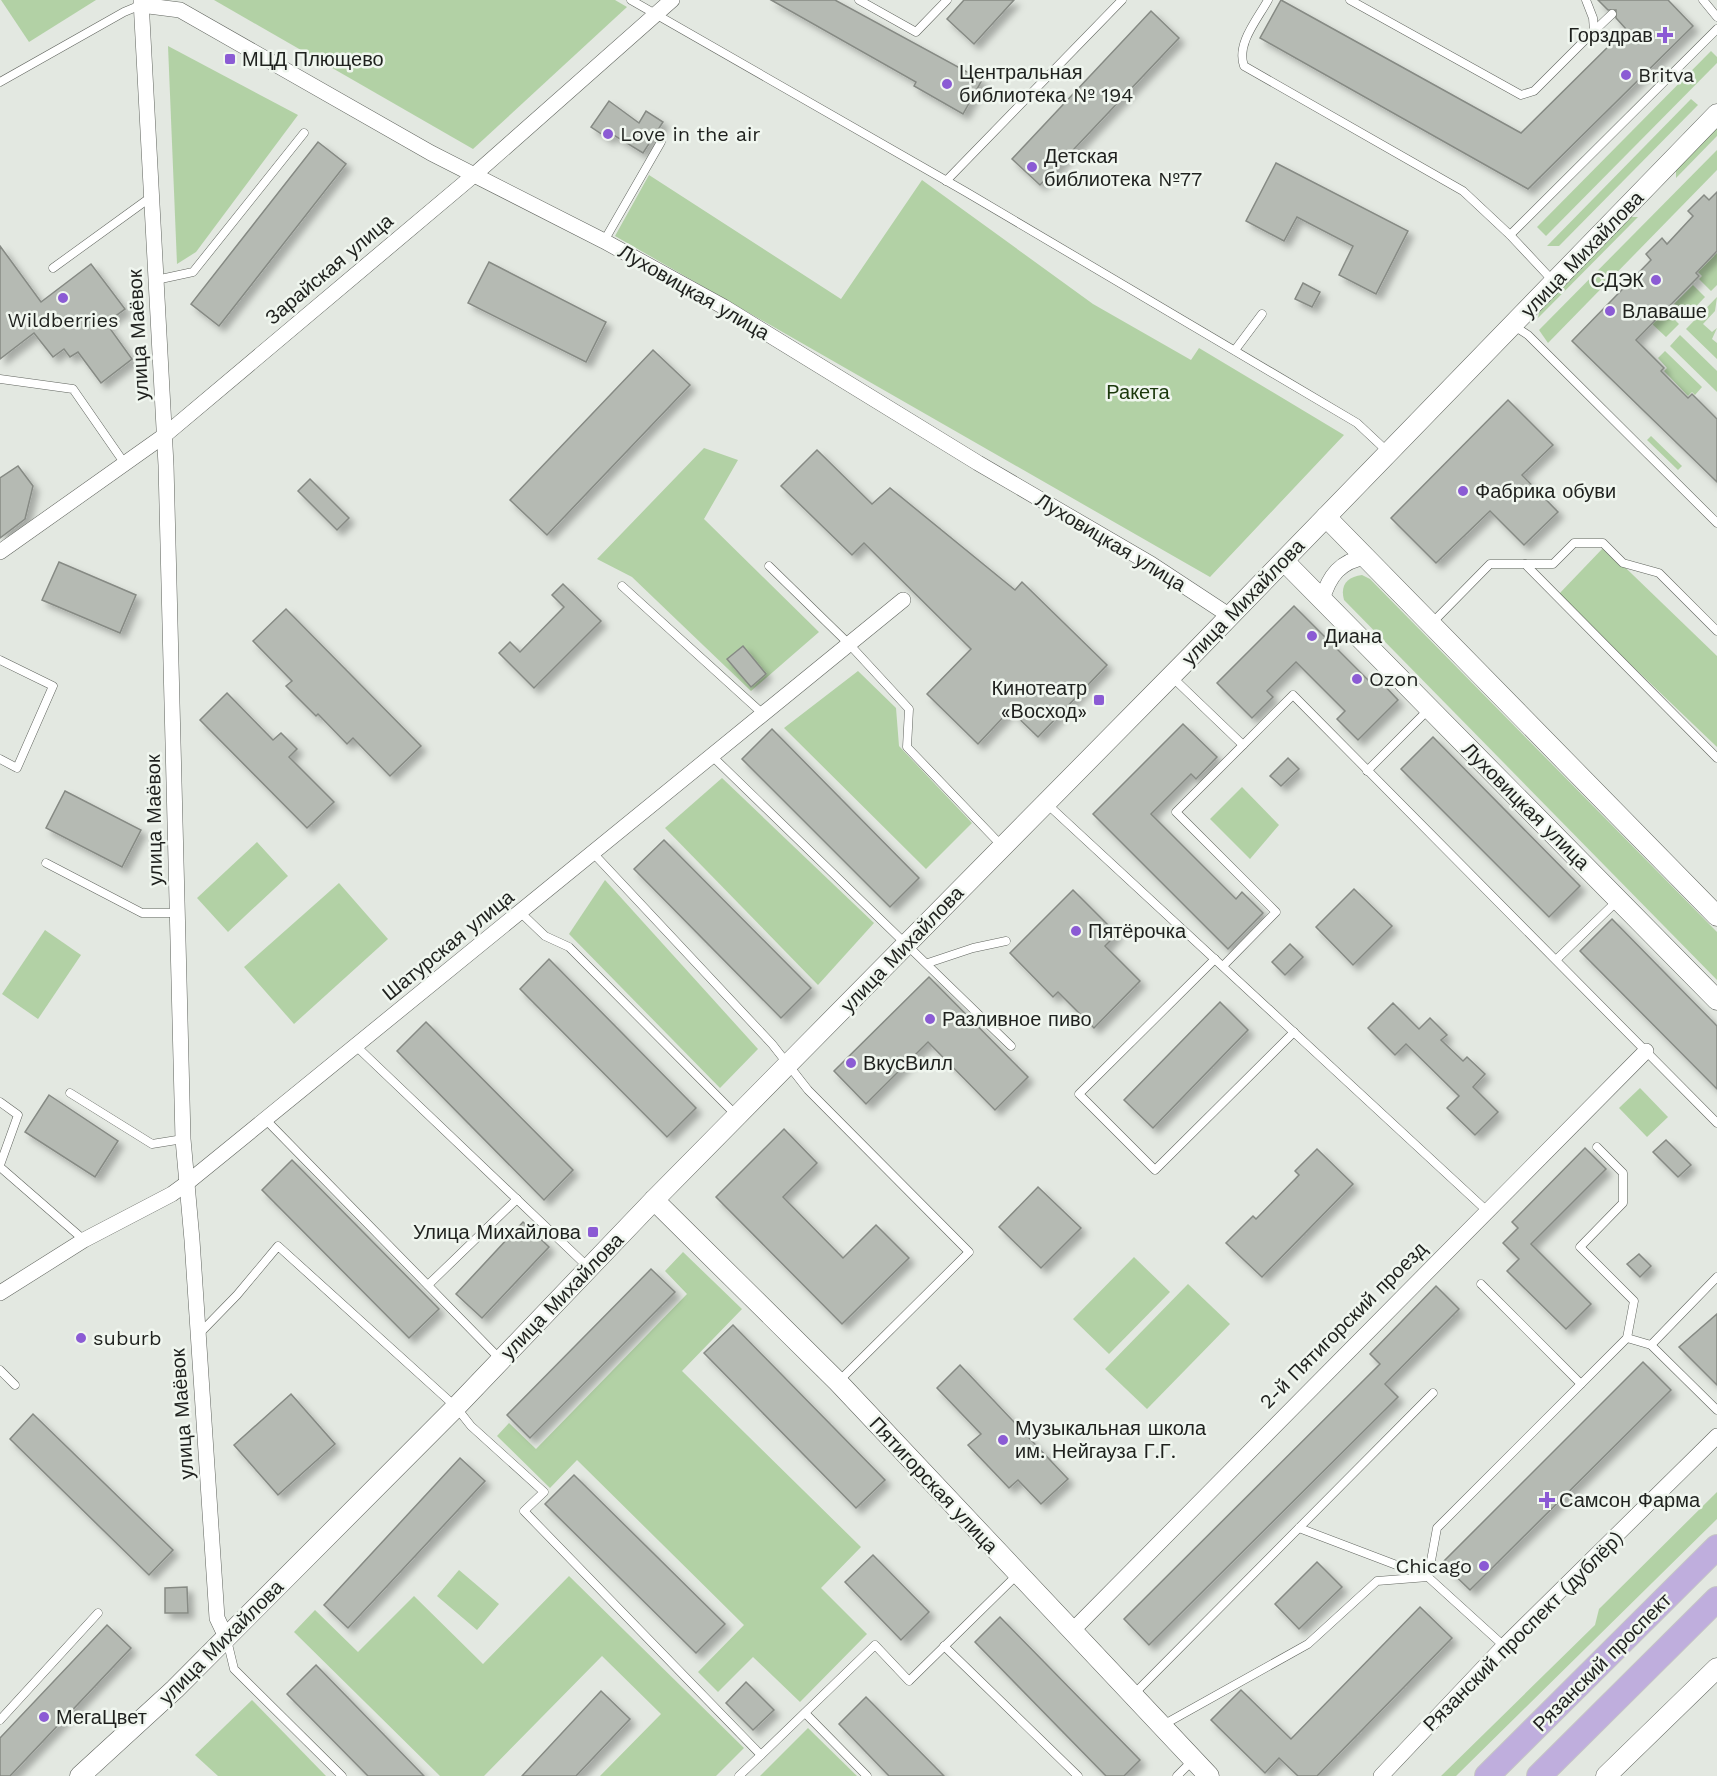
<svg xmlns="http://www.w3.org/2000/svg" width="1717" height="1776" font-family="'Work Sans',sans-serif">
  <defs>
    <filter id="shadow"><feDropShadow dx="5.5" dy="5.5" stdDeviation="3" flood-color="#0004"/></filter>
  </defs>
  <rect width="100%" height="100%" fill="#e3e8e1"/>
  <!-- green -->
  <g fill="#b2d1a5">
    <path d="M1,0H96L29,42Z"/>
    <path d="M214,0H615L627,7L473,149Z"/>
    <path d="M168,46L298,115L196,252L177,264Z"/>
    <path d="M1711,51L1717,57V63L1546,236L1537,227Z"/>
    <path d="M1691,99L1698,105L1559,246H1547Z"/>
    <path d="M1717,124V136L1676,178V165Z"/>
    <path d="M1717,150V170L1548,343L1539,330Z"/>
    <path d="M649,175L841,299L922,180L1093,304L1191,360L1199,348L1344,435L1210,577L615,236Z"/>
    <path d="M1625,217H1638L1538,318L1540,307Z"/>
    <path d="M1717,253V285L1711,291L1699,279L1702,276L1698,272Z"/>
    <path d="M1693,285L1705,297L1683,320L1670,308Z"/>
    <path d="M1717,297L1715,311L1703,324L1712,332L1717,328L1712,339L1717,343V359L1686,329Z"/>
    <path d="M1660,312L1663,315L1667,312L1679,324L1666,337L1650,322Z"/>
    <path d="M1680,335L1717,371V392L1670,346Z"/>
    <path d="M1665,351L1702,387L1695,395L1692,392L1688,396L1664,371L1667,368L1658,358Z"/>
    <path d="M1651,436L1682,466L1678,470L1647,440Z"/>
    <path d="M704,448L738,460L704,519L819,632L751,691L632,577L597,559Z"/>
    <path d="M1604,547L1717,656V747L1558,595Z"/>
    <path d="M1362,575L1370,579L1717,932V980L1344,600C1340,585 1347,577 1362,575Z"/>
    <path d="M858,671L896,708L899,746L972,823L926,869L784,728Z"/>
    <path d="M722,778L874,923L818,985L665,828Z"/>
    <path d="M1242,787L1279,825L1250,859L1210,819Z"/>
    <path d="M257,842L288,876L228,932L197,898Z"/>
    <path d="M605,880L758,1049L720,1088L569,934Z"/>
    <path d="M339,883L388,939L294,1024L244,967Z"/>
    <path d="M45,930L81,955L38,1019L2,994Z"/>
    <path d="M1640,1088L1668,1117L1647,1137L1619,1108Z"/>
    <path d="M683,1252L742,1309L682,1371L861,1547L821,1588L867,1634L800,1702L753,1657L718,1692L698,1672L744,1625L577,1460L550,1488L497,1436L509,1423L536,1449L687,1294L665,1271Z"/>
    <path d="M1134,1257L1170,1292L1109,1354L1073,1319Z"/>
    <path d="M1188,1284L1230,1324L1147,1409L1105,1369Z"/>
    <path d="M1717,1492V1519L1456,1776H1441L1595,1625L1599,1609Z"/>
    <path d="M459,1570L499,1604L477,1630L437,1596Z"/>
    <path d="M569,1576L744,1748L716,1776H600L661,1714L602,1656L484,1776H440L294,1632L315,1610L358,1652L414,1596L483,1664Z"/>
    <path d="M252,1700L326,1776H218L195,1755Z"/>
    <path d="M808,1728L857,1776H760Z"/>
  </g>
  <!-- building -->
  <g fill="#b5bab3" stroke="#868a84" stroke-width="1.5" filter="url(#shadow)">
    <path d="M771,0H835L982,80L963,114L914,86L916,82Z"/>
    <path d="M964,0H1014L974,44L947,19Z"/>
    <path d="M1281,0L1521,133L1626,29L1616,18V10H1608L1598,0H1668L1693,26L1528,189L1260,38Z"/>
    <path d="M1151,11L1179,38L1040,185L1012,159Z"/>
    <path d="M609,101L639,123L646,111L663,122L643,153L612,134L609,139L591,127Z"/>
    <path d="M318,142L346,164L219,326L191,304Z"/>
    <path d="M1276,163L1408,231L1376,294L1339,275L1353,246L1297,217L1284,241L1246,221Z"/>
    <path d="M1717,192V251L1696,273L1699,276L1636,340L1664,368L1661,371L1688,398L1692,394L1717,419V482L1572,341L1651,260L1646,254L1662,238L1667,244L1693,216L1688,211L1704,195L1709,200Z"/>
    <path d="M0,246L41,302L91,264L125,309L106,323L132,359L101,383L78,352L70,357L64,349L53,357L34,333L0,359Z"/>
    <path d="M489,262L606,322L586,362L468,303Z"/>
    <path d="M1303,283L1320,292L1312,307L1295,299Z"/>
    <path d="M653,350L690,385L547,535L510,500Z"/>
    <path d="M1508,400L1553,445L1522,475L1558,512L1524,545L1490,511L1436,563L1391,518Z"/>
    <path d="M817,450L872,504L890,488L1015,590L1022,582L1107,665L1038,737L1010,710L978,744L927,694L971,649L864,543L852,555L781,486Z"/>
    <path d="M18,466L33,486L25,519L0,538V478Z"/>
    <path d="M310,479L349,518L337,530L298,491Z"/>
    <path d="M59,562L136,595L120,633L42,600Z"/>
    <path d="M563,584L601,621L534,688L499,653L510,642L520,652L564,607L552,595Z"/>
    <path d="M1294,606L1376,688L1381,682L1398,700L1358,740L1337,719L1345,711L1296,662L1267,691L1273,697L1252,718L1217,683Z"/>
    <path d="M286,609L421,746L390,776L353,738L347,744L318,714L316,716L286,686L292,681L253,641Z"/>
    <path d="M743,646L766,674L751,687L727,659Z"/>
    <path d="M227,693L273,740L281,733L297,749L289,757L334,802L307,828L200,720Z"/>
    <path d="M1183,724L1217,757L1196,779L1191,774L1151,814L1236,899L1242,892L1263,913L1228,949L1093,814Z"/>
    <path d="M772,729L919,878L890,907L742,759Z"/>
    <path d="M1433,737L1580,886L1549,917L1401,769Z"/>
    <path d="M1288,758L1299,769L1281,786L1270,776Z"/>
    <path d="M65,791L141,830L122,867L46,828Z"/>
    <path d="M664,840L811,988L781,1018L634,869Z"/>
    <path d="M1354,889L1392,926L1353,965L1316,927Z"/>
    <path d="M1073,890L1117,934L1105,946L1140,981L1094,1028L1058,992L1053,997L1010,953Z"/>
    <path d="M1612,919L1717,1026V1089L1580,951Z"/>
    <path d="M1290,944L1303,957L1285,975L1272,962Z"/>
    <path d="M549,959L696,1108L667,1137L520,989Z"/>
    <path d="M929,977L1028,1077L995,1110L928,1042L866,1104L834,1071Z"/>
    <path d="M1220,1002L1248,1030L1153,1128L1124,1100Z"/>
    <path d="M1393,1003L1419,1029L1430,1018L1447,1035L1441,1040L1463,1061L1467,1057L1485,1074L1473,1087L1498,1112L1475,1135L1447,1108L1459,1096L1406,1044L1395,1055L1368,1028Z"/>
    <path d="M426,1022L573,1170L544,1200L397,1051Z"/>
    <path d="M49,1095L118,1141L95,1177L25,1132Z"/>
    <path d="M784,1129L817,1163L783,1197L843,1258L876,1225L909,1258L842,1324L716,1197Z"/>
    <path d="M1666,1140L1691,1165L1678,1177L1653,1152Z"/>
    <path d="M1585,1148L1606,1169L1531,1244L1591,1304L1566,1329L1507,1271L1519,1259L1503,1243L1518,1228L1512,1222Z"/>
    <path d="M1317,1149L1353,1184L1262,1277L1226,1243L1253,1216L1256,1219L1299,1175L1295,1171Z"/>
    <path d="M292,1160L439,1309L409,1338L262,1190Z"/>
    <path d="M1038,1187L1081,1228L1041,1268L999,1227Z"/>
    <path d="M523,1222L549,1247L482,1318L456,1294Z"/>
    <path d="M1639,1254L1651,1266L1640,1277L1627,1264Z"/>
    <path d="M651,1269L675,1292L530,1438L507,1415Z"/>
    <path d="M1436,1286L1459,1309L1385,1384L1398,1397L1149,1645L1124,1619L1380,1364L1370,1354Z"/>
    <path d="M1717,1314V1385L1679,1347Z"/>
    <path d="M733,1325L885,1480L856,1508L704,1353Z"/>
    <path d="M1643,1362L1671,1390L1470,1590L1442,1563Z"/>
    <path d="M960,1365L1068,1479L1041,1504L1018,1480L1009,1488L968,1445L981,1434L937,1388Z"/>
    <path d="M291,1394L335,1444L278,1495L234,1445Z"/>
    <path d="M33,1414L173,1550L149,1575L10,1439Z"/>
    <path d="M460,1458L485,1481L348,1628L324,1605Z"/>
    <path d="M574,1475L725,1624L696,1653L545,1504Z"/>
    <path d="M873,1555L929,1612L901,1640L845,1582Z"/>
    <path d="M1317,1562L1342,1587L1299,1629L1275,1604Z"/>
    <path d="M187,1587L188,1613H165V1588Z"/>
    <path d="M1420,1607L1452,1638L1317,1776H1298L1279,1758L1265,1773L1211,1720L1241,1690L1291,1739Z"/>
    <path d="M1000,1617L1140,1760L1124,1776H1106L975,1642Z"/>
    <path d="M107,1625L131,1648L10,1776H0V1738Z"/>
    <path d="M316,1665L424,1776H368L287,1694Z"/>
    <path d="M746,1682L774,1710L753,1730L726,1703Z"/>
    <path d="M601,1691L630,1719L576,1776H522Z"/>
    <path d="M866,1697L944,1776H889L839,1724Z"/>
  </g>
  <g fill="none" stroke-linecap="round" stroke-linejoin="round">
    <defs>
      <g id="service">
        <path d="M631,0L966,192L1357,423L1388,452"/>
        <path d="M859,0L916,32L947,0"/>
        <path d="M1268,0C1257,20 1236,44 1244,66L1463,191L1510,235L1717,29"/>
        <path d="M1350,0L1521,95L1534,91L1594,31L1593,18L1586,0"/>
        <path d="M1703,0L1717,17"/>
        <path d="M1594,31L1612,14"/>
        <path d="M0,82L124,12L141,5"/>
        <path d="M946,181L1122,0"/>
        <path d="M1510,235L1554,282"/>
        <path d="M604,241L661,142"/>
        <path d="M53,268L151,197"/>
        <path d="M156,280L193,272L304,133"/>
        <path d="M1514,326L1528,335L1717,523"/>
        <path d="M1235,350L1262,314"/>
        <path d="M0,379L73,389L125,464"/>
        <path d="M1525,564H1553L1574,543H1603L1623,563L1659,573L1717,631"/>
        <path d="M769,566L849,644L909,709L907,747L1001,845"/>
        <path d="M622,586L763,714"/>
        <path d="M1431,624L1490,564H1525L1717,758"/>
        <path d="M0,660L53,686L17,768L0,759"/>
        <path d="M1172,677L1243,745L1293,695L1717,1123"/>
        <path d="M712,756L1011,1046"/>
        <path d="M1367,771L1428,710"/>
        <path d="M1047,804L1486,1210"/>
        <path d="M593,853L772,1044L808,1090L969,1252L839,1381"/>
        <path d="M46,863L142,913H177"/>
        <path d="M521,913L545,936L569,947L736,1115"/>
        <path d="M1215,959L1079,1094L1155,1170L1294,1032"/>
        <path d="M1557,959L1617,901"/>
        <path d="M928,963L973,948L1006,941"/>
        <path d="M1223,966L1276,912L1176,812L1243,745"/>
        <path d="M357,1047L588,1267"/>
        <path d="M70,1093L152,1144L183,1139"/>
        <path d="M0,1102L18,1115L0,1165"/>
        <path d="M267,1121L500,1359"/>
        <path d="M1597,1147L1623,1173V1203L1580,1247L1634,1301L1627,1338"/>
        <path d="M0,1167L84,1240"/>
        <path d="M1481,1284L1581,1384"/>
        <path d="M428,1285L517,1199"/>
        <path d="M199,1334L237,1295L278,1246L456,1407L471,1426L544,1492L524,1511L761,1755L875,1645L909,1681L1017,1575"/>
        <path d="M1651,1345L1717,1410"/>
        <path d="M0,1370L15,1385"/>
        <path d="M1299,1528L1428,1577L1504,1646"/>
        <path d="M227,1640L234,1669L342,1776"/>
        <path d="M944,1646L1078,1776"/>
        <path d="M1134,1694L1433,1393"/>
        <path d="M805,1713L867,1776"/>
        <path d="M0,1720L98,1613"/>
        <path d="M1163,1725L1308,1644L1377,1581L1428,1577L1437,1528L1627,1338L1651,1345L1717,1277"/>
        <path d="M739,1776L761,1755"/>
        <path d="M1177,1776L1193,1760"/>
      </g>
      <g id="minor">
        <path d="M141,0L166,465L183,1139L192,1240L217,1618L226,1637"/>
        <path d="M141,5L180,10L431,153L604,241L724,307L978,463L1151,564L1230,616"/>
        <path d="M0,552L165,435L474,175L672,0"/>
        <path d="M1322,600C1329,576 1340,561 1366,557"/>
        <path d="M0,1293L84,1240L172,1194L187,1183L903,600"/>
        <path d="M1072,1631L1646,1051"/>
        <path d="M1381,1776L1504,1646L1717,1436"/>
      </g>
      <g id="tertiary">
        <path d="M1326,517L1717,916"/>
        <path d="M1284,561L1717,1000"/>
        <path d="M654,1200L838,1382L1209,1776"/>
        <path d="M80,1776L175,1689L456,1407L654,1200L1193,654L1717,114"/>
        <path d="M1606,1776L1717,1668"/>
      </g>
      <g id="primary">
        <path d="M1487,1776L1717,1547"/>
        <path d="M1539,1776L1717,1599"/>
      </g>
    </defs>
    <!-- service casing -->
    <use href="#service" stroke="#60645e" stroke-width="9"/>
    <!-- minor casing -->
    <use href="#minor" stroke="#60645e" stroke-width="16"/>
    <!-- tertiary casing -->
    <use href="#tertiary" stroke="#60645e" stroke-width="21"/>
    <!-- primary casing -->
    <use href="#primary" stroke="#c5c5c4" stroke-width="26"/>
    <!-- service -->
    <use href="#service" stroke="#fff" stroke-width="8"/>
    <!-- minor -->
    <use href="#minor" stroke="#fff" stroke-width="15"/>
    <!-- tertiary -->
    <use href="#tertiary" stroke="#fff" stroke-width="20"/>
    <!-- primary -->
    <use href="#primary" stroke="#bfaedd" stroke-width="24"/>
  </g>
  <!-- markers -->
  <g fill="#8b5bd4" stroke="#f0f6ef" stroke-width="2">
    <path d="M1662 26h6v6h6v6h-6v6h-6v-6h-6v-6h6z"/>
    <rect x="224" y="53" width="12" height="12" rx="3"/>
    <circle cx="1626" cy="75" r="6"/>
    <circle cx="947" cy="84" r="6"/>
    <circle cx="608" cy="134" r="6"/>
    <circle cx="1032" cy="167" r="6"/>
    <circle cx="1656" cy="280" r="6"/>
    <circle cx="63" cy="298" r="6"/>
    <circle cx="1610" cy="311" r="6"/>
    <circle cx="1463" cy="491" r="6"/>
    <circle cx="1312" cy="636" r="6"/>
    <circle cx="1357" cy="679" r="6"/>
    <rect x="1093" y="694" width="12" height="12" rx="3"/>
    <circle cx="1076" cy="931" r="6"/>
    <circle cx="930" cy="1019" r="6"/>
    <circle cx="851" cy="1063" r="6"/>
    <rect x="587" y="1226" width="12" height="12" rx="3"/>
    <circle cx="81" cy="1338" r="6"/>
    <circle cx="1003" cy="1440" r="6"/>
    <path d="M1544 1491h6v6h6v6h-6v6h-6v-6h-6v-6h6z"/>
    <circle cx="1484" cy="1566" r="6"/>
    <circle cx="44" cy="1717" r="6"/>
  </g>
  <g text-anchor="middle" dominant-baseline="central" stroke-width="5" stroke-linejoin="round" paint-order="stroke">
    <!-- poi labels -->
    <g font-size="20" fill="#1f211e" stroke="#f0f6ef" text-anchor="start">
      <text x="1653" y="35" text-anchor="end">Горздрав</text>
      <text x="242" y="59">МЦД Плющево</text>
      <text x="959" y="72">Центральная<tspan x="959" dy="23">библиотека № 194</tspan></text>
      <text x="1638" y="75">Britva</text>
      <text x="620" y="134">Love in the air</text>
      <text x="1044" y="156">Детская<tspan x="1044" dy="23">библиотека №77</tspan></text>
      <text x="1644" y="280" text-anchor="end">СДЭК</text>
      <text x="1622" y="311">Влаваше</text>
      <text x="63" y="320" text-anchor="middle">Wildberries</text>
      <text x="1475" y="491">Фабрика обуви</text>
      <text x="1324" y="636">Диана</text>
      <text x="1369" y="679">Ozon</text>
      <text x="1087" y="688" text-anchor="end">Кинотеатр<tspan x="1087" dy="23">«Восход»</tspan></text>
      <text x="1088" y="931">Пятёрочка</text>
      <text x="942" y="1019">Разливное пиво</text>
      <text x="863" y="1063">ВкусВилл</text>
      <text x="581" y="1232" text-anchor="end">Улица Михайлова</text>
      <text x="93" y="1338">suburb</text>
      <text x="1015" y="1428">Музыкальная школа<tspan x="1015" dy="23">им. Нейгауза Г.Г.</tspan></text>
      <text x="1559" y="1500">Самсон Фарма</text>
      <text x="1472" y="1566" text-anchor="end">Chicago</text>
      <text x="56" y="1717">МегаЦвет</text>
    </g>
    <!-- street labels -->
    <g font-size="20" fill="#1f211e" stroke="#f0f6ef">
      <text transform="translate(1582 254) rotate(-46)">улица Михайлова</text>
      <text transform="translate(329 269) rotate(-40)">Зарайская улица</text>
      <text transform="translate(694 292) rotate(30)">Луховицкая улица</text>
      <text transform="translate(138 335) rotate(-93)">улица Маёвок</text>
      <text transform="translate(1111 542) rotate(31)">Луховицкая улица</text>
      <text transform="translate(1243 602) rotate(-46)">улица Михайлова</text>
      <text transform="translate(1526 806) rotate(45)">Луховицкая улица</text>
      <text transform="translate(154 820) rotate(-91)">улица Маёвок</text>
      <text transform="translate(448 945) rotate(-39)">Шатурская улица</text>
      <text transform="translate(902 949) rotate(-46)">улица Михайлова</text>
      <text transform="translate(562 1296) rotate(-46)">улица Михайлова</text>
      <text transform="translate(1343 1325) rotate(-45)">2-й Пятигорский проезд</text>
      <text transform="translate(182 1414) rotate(-94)">улица Маёвок</text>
      <text transform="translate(934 1485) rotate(47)">Пятигорская улица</text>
      <text transform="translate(1523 1631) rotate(-45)">Рязанский проспект (дублёр)</text>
      <text transform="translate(221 1642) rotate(-45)">улица Михайлова</text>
      <text transform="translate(1602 1662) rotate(-45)">Рязанский проспект</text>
    </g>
    <!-- park labels -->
    <g font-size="20" fill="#1b380c" stroke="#f0f6ef">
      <text x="1138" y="392">Ракета</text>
    </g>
  </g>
</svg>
